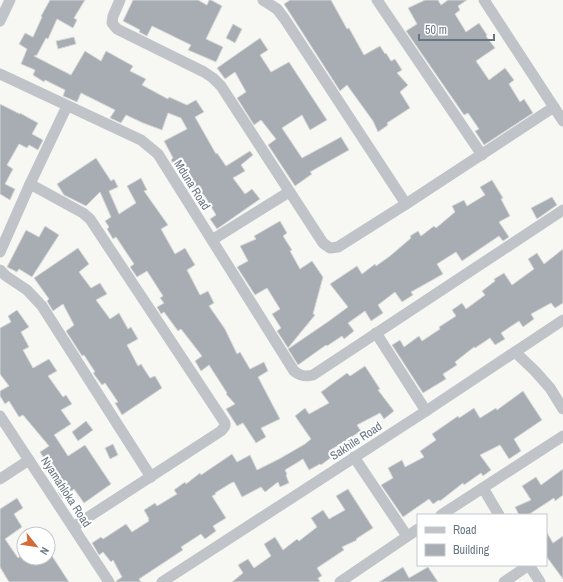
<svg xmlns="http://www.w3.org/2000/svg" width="563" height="582" font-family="'Archivo Narrow',sans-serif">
  <rect width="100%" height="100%" fill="#f7f7f4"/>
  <!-- building -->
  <g fill="#a7adb3" stroke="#d8d8d7">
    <path d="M50,0H85L74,18L77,20L73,28L57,19L48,39L46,38L37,55L34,56L71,75L85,51L101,61L106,51L133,66L130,71L146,79L142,85L168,99L169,97L187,105L196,100L204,112L195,117L216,154L217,153L226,166L250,151L253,155L241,165L245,171L233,178L245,194L252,189L260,199L217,229L210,219L216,215L204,195L199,198L189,183L186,185L171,160L173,158L164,141L187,129L181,118L168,113L162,130L143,123L126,115L121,123L110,118L115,110L81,93L77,102L63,96L65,90L45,80L44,82L33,75L35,70L21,64L27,49L19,44L25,33L33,37L42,17L41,16Z"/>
    <path d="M133,0H198L207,5L209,0H211L222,6L206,39L223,47L216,62L188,50L191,45L152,26L147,36L139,32L140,30L123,21Z"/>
    <path d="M290,0H331L347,29L349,28L364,55L380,46L385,54L386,53L391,61L395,59L402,70L397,73L408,85L400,92L410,108L387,123L388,125L378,132L373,121L347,85L340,91L284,4Z"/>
    <path d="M425,0H438L441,5L448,0H467L458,6L460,10L455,14L466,32L479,23L487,35L486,36L495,48L476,61L489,80L505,68L514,80L509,84L520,102L524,99L533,113L484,145L475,131L479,129L468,113L464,115L406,31L417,24L408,8Z"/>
    <path d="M233,24L242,29L235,43L226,38Z"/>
    <path d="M74,37L76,44L58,49L56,41Z"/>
    <path d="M260,38L268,50L260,55L271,72L289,62L327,120L310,130L302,115L282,128L302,158L341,137L349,150L310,172L312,174L295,186L268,145L276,139L261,120L254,125L237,98L246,92L235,72L225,79L217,68Z"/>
    <path d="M0,104L20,114V113L38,123L32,134L43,140L38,150L29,145L27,148L19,144L7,165L13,169L5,184L15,189L10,200L0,194Z"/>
    <path d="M96,158L111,181L114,179L118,187L109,191L119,214L136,203L127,186L141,178L147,190L144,191L168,225L161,229L175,254L185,248L195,265L187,270L200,295L208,291L214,303L209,306L225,329L237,354L240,352L250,369L264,362L268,371L258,377L280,419L261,428L266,437L256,443L243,423L237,426L226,409L235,404L226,394L227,393L209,365L201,371L195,361L202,356L181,329L178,331L164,312L161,314L157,307L164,303L160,298L163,296L147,271L137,277L130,267L134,264L116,237L113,239L107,229L109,227L105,221L111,217L100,192L86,206L64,195L57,184Z"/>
    <path d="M492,180L503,198L501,199L510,216L499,222L509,237L503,241L499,236L462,261L456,252L437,264L443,274L411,292L413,295L402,302L395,292L378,305L383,313L371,321L365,311L348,323L354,331L344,339L342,336L327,346L326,345L298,365L288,349L329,321L348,307L330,284L357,266L362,274L375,264L376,266L390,256L411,238L410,236L418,231L421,236L434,226L436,228L455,212L452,206L464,200L467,206L485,195L480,187Z"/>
    <path d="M552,197L557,205L537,219L531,208Z"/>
    <path d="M280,221L287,233L283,236L292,250L290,251L300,269L312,261L323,277L313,314L315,315L288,348L277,331L281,328L272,314L280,309L267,288L255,295L237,267L248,261L240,246L256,239L254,236Z"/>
    <path d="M45,226L59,235L32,277L19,269L17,272L7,267L26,230L39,237Z"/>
    <path d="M78,248L89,264L79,272L91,288L100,283L107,294L96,300L110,319L119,313L128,329L131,327L138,339L127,345L138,366L141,364L150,378L155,376L162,388L122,415L115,403L118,402L105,383L102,385L93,373L95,372L84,355L82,356L66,331L74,325L63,304L53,311L47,301L49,299L34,278Z"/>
    <path d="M563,249V303L555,308L551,303L531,314L534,319L523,327L519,321L501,333L505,339L495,345L490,338L475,348L474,347L455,362L457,365L443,374L446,379L423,393L392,345L400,340L404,347L419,336L422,341L440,329L439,327L456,316L452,310L462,303L466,309L485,295L482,291L495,281L494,279L504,273L512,285L534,269L528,259L537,253L544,264Z"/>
    <path d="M17,310L29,327L21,332L29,347L23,350L33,368L49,359L57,371L48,376L63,397L66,395L72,404L61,410L71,424L54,435L55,436L68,456L85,445L111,484L84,503L74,489L62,498L58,492L60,491L46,471L50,468L40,452L49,446L23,415L19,417L9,401L5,404L0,396V391L9,386L0,374V328L11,322L8,316Z"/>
    <path d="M365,366L380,389L378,390L394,411L384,419L380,413L357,425L361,431L329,451L333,456L321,465L320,464L309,470L303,459L285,470L287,474L286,475L289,483L280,487L278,482L265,492L261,487L242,497L234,482L231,483L215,493L216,494L212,496L226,518L213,526L216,531L205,539L201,534L181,547L183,550L139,579L141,582H116V581L122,577L113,560L111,562L103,552L99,555L92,543L101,537L103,539L126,524L132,532L149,521L148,519H149L144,510L155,503L157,506L177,494L174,490L185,482L186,484L200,473L201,475L232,454L237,462L250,455L257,470L279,459L305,444L311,439L295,416L305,408L309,414L329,403L321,392L347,373L350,376Z"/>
    <path d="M523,391L542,420L514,439L521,451L509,459L500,445L480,455L491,470L483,476L481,473L464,485L463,483L440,501L439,500L433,504L429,499L403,517L381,485L393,478L388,468L402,460L405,467L424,457L420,451L436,440L432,434L458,416L459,418L474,408L480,418L496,408L497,410Z"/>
    <path d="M86,421L93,430L78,441L72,432Z"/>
    <path d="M113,444L118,455L110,459L105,448Z"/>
    <path d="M563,469V495L555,501L554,498L528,515H519L515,507L531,500L522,486L536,477L541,485Z"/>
    <path d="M348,489L373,528L356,539L357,540L342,547L344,550L317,568L322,576L318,578L320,582H232L243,573L238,565L248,559L254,568L271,556L264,544L275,537L283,550L297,539L299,541L317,527L311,518L323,510L329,519L345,510L336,496Z"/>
    <path d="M17,498L23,508L14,514L22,527L5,539L18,558L24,553V558H50L52,556L69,582H9L0,567V509Z"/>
    <path d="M546,531L553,543L563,536V579L546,556Z"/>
    <path d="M403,567L409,578L428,567L438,582H379Z"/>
  </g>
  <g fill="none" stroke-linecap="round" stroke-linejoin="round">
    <!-- minor -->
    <g stroke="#c0c3c7" stroke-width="11">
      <path d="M120,0L113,16L112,23L117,29L204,72L213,78L221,86L323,243L330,248L338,247L406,204L554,107"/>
      <path d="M263,0L277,9L284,18L406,204"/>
      <path d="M377,0L482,155"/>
      <path d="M484,0L563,121"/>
      <path d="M0,21L10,0"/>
      <path d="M0,74L141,140L158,154L294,371C300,376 305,377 313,375L563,210"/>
      <path d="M30,184L83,213L90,219L225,423V426L221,431L73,527"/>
      <path d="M212,240L289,192"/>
      <path d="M0,252L30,184L67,106"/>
      <path d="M0,270L6,276L27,290L42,306L151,477"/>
      <path d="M376,333L426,411"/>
      <path d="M515,352L535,371L550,388L563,409"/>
      <path d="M0,416L109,582"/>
      <path d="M354,457L407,536"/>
      <path d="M0,479L29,460"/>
      <path d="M483,488L499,515"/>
      <path d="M441,515L563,436"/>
      <path d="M529,565L540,582"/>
      <path d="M162,582L426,411L563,320"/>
      <path d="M340,582L418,529"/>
      <path d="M504,582L529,565"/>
    </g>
  </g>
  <g text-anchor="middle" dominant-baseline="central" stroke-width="4" stroke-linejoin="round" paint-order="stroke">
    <!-- street labels -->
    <g font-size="12" fill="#697582" stroke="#fff">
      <text transform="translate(192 185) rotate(58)">Mduna Road</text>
      <text transform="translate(356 441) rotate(-33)">Sakhile Road</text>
      <text transform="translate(66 492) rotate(57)">Nyamahloka Road</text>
    </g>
  </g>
  <!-- legend -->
  <rect x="417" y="514" width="130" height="52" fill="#ffffff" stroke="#c3c8cd"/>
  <rect x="425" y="527" width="20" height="6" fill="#c0c3c7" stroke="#c3c8cd"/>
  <text x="453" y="534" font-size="12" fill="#697582">Road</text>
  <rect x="425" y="544" width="20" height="12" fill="#a7adb3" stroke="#c3c8cd"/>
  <text x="453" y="554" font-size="12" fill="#697582">Building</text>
  <!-- north arrow -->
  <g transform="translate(36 546) rotate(120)"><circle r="19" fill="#ffffff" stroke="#c3c8cd"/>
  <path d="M0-3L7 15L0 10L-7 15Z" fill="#d36a38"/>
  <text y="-6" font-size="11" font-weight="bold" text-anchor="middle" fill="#697582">N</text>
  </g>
  <!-- scale -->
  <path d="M419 34v6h75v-6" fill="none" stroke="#697582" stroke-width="2"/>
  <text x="425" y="34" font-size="12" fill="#697582" stroke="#ffffff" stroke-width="3" paint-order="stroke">50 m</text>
</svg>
